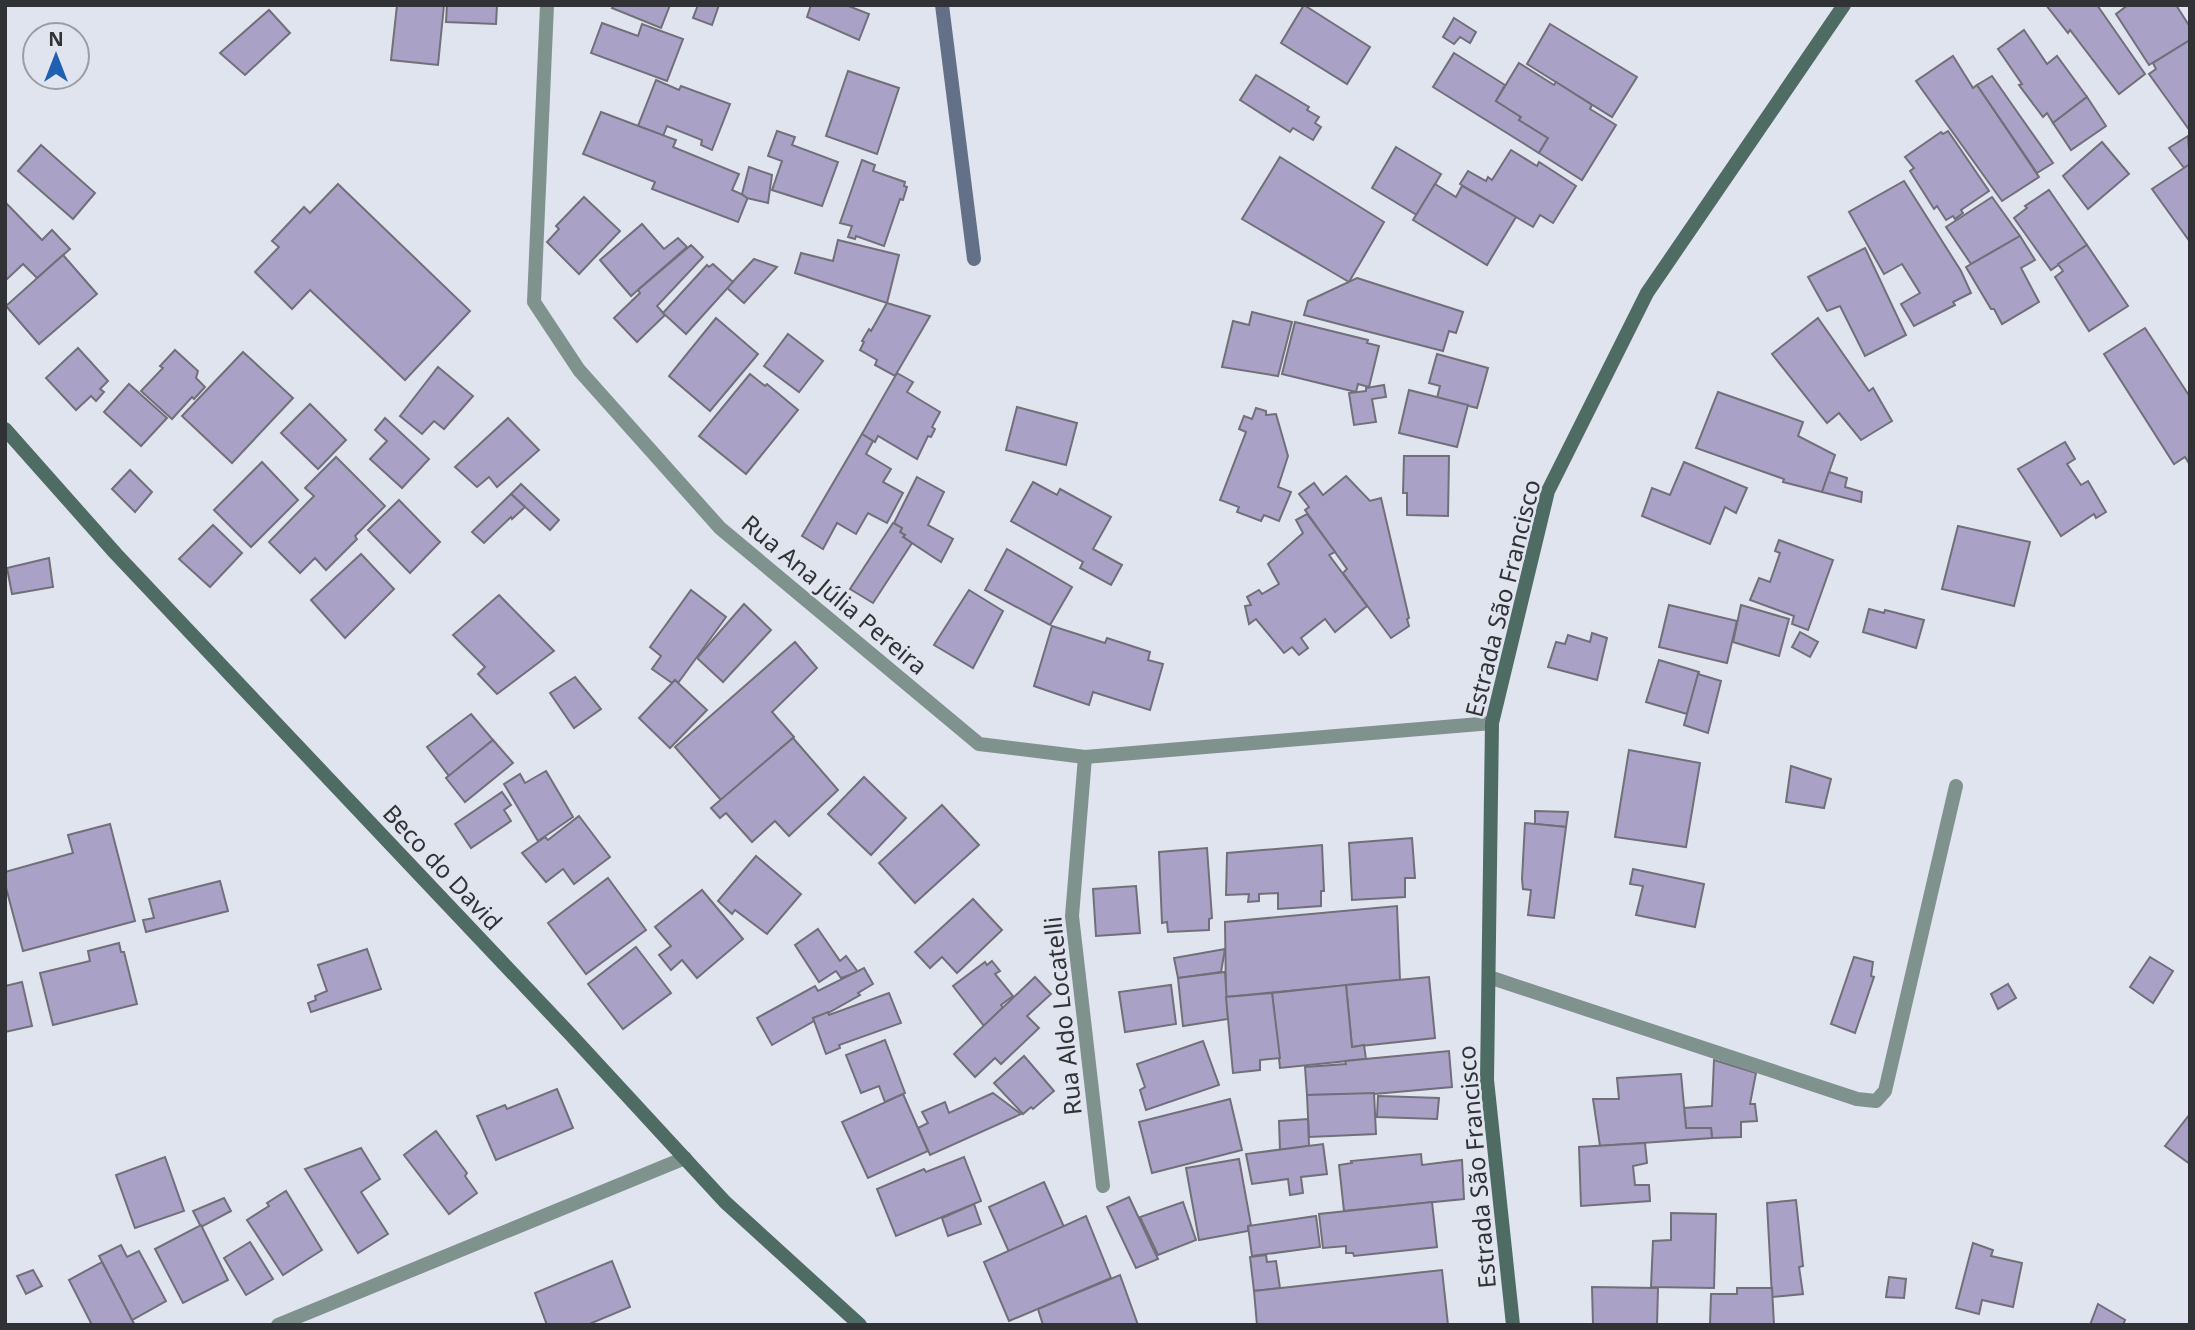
<svg xmlns="http://www.w3.org/2000/svg" width="2195" height="1330" font-family="'Noto Sans',sans-serif">
  <rect width="100%" height="100%" fill="#e0e4ee"/>
  <g fill="none" stroke-linecap="round" stroke-linejoin="round">
    <!-- stream -->
    <path stroke="#647088" stroke-width="14" d="M942,5L974,259"/>
  </g>
  <!-- building -->
  <g fill="#aaa2c6" stroke="#716f79" stroke-width="2">
    <path d="M397,5H444L438,65L391,60Z"/>
    <path d="M447,5H497L496,24L446,22Z"/>
    <path d="M614,5H670L661,28L612,8Z"/>
    <path d="M698,5H719L712,25L693,18Z"/>
    <path d="M811,5H846L869,14L859,40L807,17Z"/>
    <path d="M1304,5L1370,47L1347,84L1281,43Z"/>
    <path d="M2046,5H2097L2145,74L2119,94L2070,30L2068,33Z"/>
    <path d="M2128,5H2176L2190,27V40L2149,65L2116,14Z"/>
    <path d="M269,10L290,33L245,75L220,53Z"/>
    <path d="M1454,18L1476,32L1470,43L1460,37L1454,44L1443,37Z"/>
    <path d="M602,23L638,36L642,24L683,39L667,81L591,53Z"/>
    <path d="M1550,24L1637,77L1612,117L1527,64Z"/>
    <path d="M2024,30L2047,64L2057,56L2087,97L2053,123L2047,113L2043,117L2019,85L2022,84L1998,49Z"/>
    <path d="M2190,40V131L2149,74L2156,69L2153,63Z"/>
    <path d="M1454,53L1505,85L1496,101L1521,117L1519,120L1548,138L1539,153L1433,87Z"/>
    <path d="M1953,56L1973,88L1977,85L2039,177L2002,201L1916,81Z"/>
    <path d="M1519,63L1554,85L1556,82L1592,105L1590,109L1616,125L1582,180L1539,153L1548,138L1519,120L1521,117L1496,101Z"/>
    <path d="M848,71L899,88L877,154L826,136Z"/>
    <path d="M1256,75L1309,107L1307,110L1319,117L1315,123L1321,127L1313,140L1293,128L1290,132L1240,100Z"/>
    <path d="M1992,76L2053,163L2037,173L1977,85Z"/>
    <path d="M656,80L679,90L681,86L730,104L712,150L701,145L702,140L667,126L663,136L638,126Z"/>
    <path d="M2087,97L2106,126L2071,150L2053,123Z"/>
    <path d="M601,112L676,140L673,147L739,174L732,190L748,197L738,222L652,189L655,182L583,154Z"/>
    <path d="M777,131L795,137L792,145L838,162L822,206L772,190L782,161L768,156Z"/>
    <path d="M1948,131L1989,191L1961,210L1963,213L1955,219L1953,216L1946,220L1937,206L1934,209L1910,171L1914,168L1905,157L1941,132L1943,134Z"/>
    <path d="M2188,136L2190,164L2184,168L2169,148Z"/>
    <path d="M2102,142L2129,174L2088,209L2063,176Z"/>
    <path d="M41,145L95,193L73,219L18,171Z"/>
    <path d="M1396,147L1441,174L1417,215L1372,188Z"/>
    <path d="M1511,150L1537,166L1539,162L1576,186L1553,223L1540,215L1533,227L1460,184L1468,171L1486,181L1488,177L1492,180Z"/>
    <path d="M1280,157L1384,222L1349,282L1242,219Z"/>
    <path d="M862,160L875,165L873,171L905,182L904,186L907,187L903,200L900,199L884,246L856,236L855,239L848,237L852,226L840,223Z"/>
    <path d="M2190,164V242L2152,189Z"/>
    <path d="M749,167L772,175L768,203L747,198L742,194Z"/>
    <path d="M1904,181L1961,271L1971,293L1953,302L1955,305L1914,326L1901,304L1920,293L1902,264L1884,274L1849,212Z"/>
    <path d="M338,184L470,311L405,380L310,290L292,309L255,272L279,247L272,241L304,207L310,213Z"/>
    <path d="M1435,184L1456,197L1462,186L1516,217L1487,265L1413,220Z"/>
    <path d="M2049,190L2087,245L2051,270L2014,218L2027,208L2025,206Z"/>
    <path d="M584,197L620,231L579,274L547,242L559,229L556,226Z"/>
    <path d="M1992,197L2020,236L1971,264L1946,227Z"/>
    <path d="M5,202L42,240L52,230L70,249L37,278L23,264L5,281Z"/>
    <path d="M642,224L664,249L678,238L687,247L631,296L600,260Z"/>
    <path d="M2020,236L2035,260L2021,268L2039,302L2002,324L1994,309H1991L1966,267Z"/>
    <path d="M838,240L899,255L887,303L795,273L801,253L833,261Z"/>
    <path d="M691,245L703,257L657,306L665,315L637,342L614,318L640,293L638,290Z"/>
    <path d="M2087,245L2128,306L2089,331L2055,277L2063,271L2058,264Z"/>
    <path d="M1865,248L1906,335L1865,356L1840,306L1827,311L1808,277Z"/>
    <path d="M63,255L97,294L39,344L6,306Z"/>
    <path d="M754,259L777,267L744,303L727,288Z"/>
    <path d="M713,264L733,282L686,334L663,313L707,265L709,267Z"/>
    <path d="M1357,278L1463,312L1456,333L1449,331L1443,351L1304,315L1308,301Z"/>
    <path d="M887,303L930,316L895,376L875,365L877,360L860,350L864,342L862,341L869,329L871,331Z"/>
    <path d="M1252,312L1292,322L1278,376L1222,367L1233,321L1249,325Z"/>
    <path d="M716,318L758,354L710,411L669,376Z"/>
    <path d="M1818,318L1869,391L1873,388L1892,421L1861,440L1839,413L1827,423L1772,354Z"/>
    <path d="M1295,322L1368,340L1367,343L1379,346L1369,387L1358,384L1356,392L1282,374Z"/>
    <path d="M2145,328L2190,397V465L2185,457L2174,464L2104,354Z"/>
    <path d="M788,334L823,361L799,392L764,366Z"/>
    <path d="M78,348L108,381L100,389L104,392L96,401L91,396L76,410L46,378Z"/>
    <path d="M175,350L198,371L196,378L205,387L194,399L192,397L172,419L141,391L163,368L160,366Z"/>
    <path d="M243,352L293,398L232,463L182,416Z"/>
    <path d="M1437,354L1488,368L1477,408L1437,398L1440,386L1429,383Z"/>
    <path d="M438,367L473,396L444,429L434,421L422,434L400,416Z"/>
    <path d="M897,373L913,382L907,392L940,412L932,427L935,429L931,437L928,436L917,459L878,436L875,442L862,434Z"/>
    <path d="M750,374L765,386L767,384L798,410L746,474L699,436Z"/>
    <path d="M129,384L167,418L141,446L104,412Z"/>
    <path d="M1384,385L1386,397L1372,399L1376,422L1354,425L1349,393L1366,391V388Z"/>
    <path d="M1409,390L1468,405L1457,447L1399,433Z"/>
    <path d="M1718,392L1803,422L1798,436L1835,455L1822,492L1783,482L1784,479L1696,448Z"/>
    <path d="M310,404L346,440L318,469L281,433Z"/>
    <path d="M1017,407L1077,423L1066,465L1006,450Z"/>
    <path d="M1256,408L1266,411V415L1276,414L1288,456L1278,487L1291,492L1279,521L1264,515L1261,521L1237,512L1239,507L1220,500L1246,432L1239,429L1244,416L1252,419Z"/>
    <path d="M385,418L429,459L402,488L370,459L387,441L375,430Z"/>
    <path d="M508,418L539,450L497,487L489,477L477,487L455,467Z"/>
    <path d="M862,434L873,441L866,454L891,469L883,482L903,493L887,523L868,513L856,534L837,523L823,549L802,536Z"/>
    <path d="M2065,442L2075,459L2067,464L2081,485L2088,481L2106,512L2096,518L2094,514L2061,536L2018,469Z"/>
    <path d="M1404,456H1449L1448,516L1407,515V493H1403Z"/>
    <path d="M336,457L385,506L355,536L357,539L326,570L315,558L300,573L269,542L314,496L305,488Z"/>
    <path d="M262,462L298,500L251,547L214,510Z"/>
    <path d="M1684,462L1747,488L1736,513L1725,507L1710,544L1642,516L1652,488L1670,495Z"/>
    <path d="M130,470L152,492L135,512L112,489Z"/>
    <path d="M1829,472L1847,478L1845,487L1862,492L1861,502L1822,492Z"/>
    <path d="M1346,476L1370,501L1381,498L1409,618L1407,619L1409,626L1391,638L1343,573L1347,569L1305,510L1309,507L1299,494L1314,483L1323,495Z"/>
    <path d="M917,477L944,492L928,525L953,539L941,562L903,537L905,535L900,532L902,528L894,523Z"/>
    <path d="M1033,482L1057,495L1060,489L1111,517L1093,549L1122,565L1111,585L1080,568L1083,562L1011,521Z"/>
    <path d="M521,484L559,520L550,530L511,494Z"/>
    <path d="M511,494L525,507L512,519L511,517L484,543L472,532Z"/>
    <path d="M399,500L440,542L410,573L368,530Z"/>
    <path d="M1307,514L1335,552L1329,555L1367,606L1335,632L1325,619L1301,638L1308,648L1299,655L1292,647L1284,653L1256,619L1249,624L1245,606L1251,605L1247,597L1259,590L1262,594L1279,584L1268,564L1303,533L1296,520Z"/>
    <path d="M893,523L902,528L900,532L905,535L903,537L912,543L873,603L850,589Z"/>
    <path d="M213,525L242,553L210,587L179,559Z"/>
    <path d="M1958,526L2030,542L2014,606L1942,589Z"/>
    <path d="M1779,540L1833,560L1808,630L1792,624L1794,616L1750,600L1759,578L1770,582L1780,553L1775,551Z"/>
    <path d="M1007,549L1072,587L1050,625L985,590Z"/>
    <path d="M361,554L394,589L345,638L311,600Z"/>
    <path d="M49,558L53,587L12,594L7,568Z"/>
    <path d="M691,590L726,617L678,683L675,680L672,683L652,669L661,656L650,647Z"/>
    <path d="M969,590L1003,611L973,668L934,645Z"/>
    <path d="M499,595L554,651L497,694L478,674L485,667L453,635Z"/>
    <path d="M744,604L771,630L723,682L697,658Z"/>
    <path d="M1669,605L1737,621L1727,663L1659,647Z"/>
    <path d="M1741,605L1789,619L1779,656L1733,642Z"/>
    <path d="M1869,609L1884,613L1885,610L1924,620L1916,648L1863,632Z"/>
    <path d="M1052,626L1105,643L1107,638L1150,652L1148,660L1163,664L1150,710L1093,692L1089,705L1034,686Z"/>
    <path d="M1800,632L1818,642L1810,657L1792,647Z"/>
    <path d="M1592,633L1607,638L1597,680L1548,667L1556,642L1565,644L1568,635L1590,642Z"/>
    <path d="M795,642L817,668L772,712L794,737L721,800L675,747Z"/>
    <path d="M1659,660L1699,672L1687,714L1646,702Z"/>
    <path d="M1698,674L1721,681L1708,733L1684,725Z"/>
    <path d="M575,677L601,709L574,728L550,693Z"/>
    <path d="M675,680L707,710L670,748L639,718Z"/>
    <path d="M471,714L493,740L449,776L427,747Z"/>
    <path d="M793,738L838,790L789,836L775,821L752,842L726,813L720,818L711,808Z"/>
    <path d="M493,740L513,763L465,802L446,778Z"/>
    <path d="M1629,750L1700,763L1686,847L1615,837Z"/>
    <path d="M1791,766L1831,779L1824,808L1786,802Z"/>
    <path d="M546,771L573,817L538,841L504,784L520,774L525,783Z"/>
    <path d="M864,777L906,818L871,855L828,814Z"/>
    <path d="M502,792L511,805L504,810L511,821L471,848L455,824Z"/>
    <path d="M942,805L979,845L915,903L879,863Z"/>
    <path d="M1535,811L1568,812L1566,827L1535,824Z"/>
    <path d="M579,816L610,857L574,884L563,869L546,882L522,853L545,837L548,840Z"/>
    <path d="M1525,823L1566,827L1554,918L1528,915L1531,890L1523,889L1522,879Z"/>
    <path d="M110,824L135,921L23,951L5,884V872L73,853L68,835Z"/>
    <path d="M1412,838L1415,878H1405V897L1352,900L1349,843Z"/>
    <path d="M1322,845L1324,891H1321V906L1278,909V893L1259,894V901L1248,902L1249,894L1226,895L1227,853Z"/>
    <path d="M1207,848L1212,918L1209,919V930L1168,932L1167,922L1162,923L1159,852Z"/>
    <path d="M756,856L801,894L767,934L735,910L732,914L718,901Z"/>
    <path d="M1633,869L1704,884L1695,927L1636,915L1643,886L1630,884Z"/>
    <path d="M608,878L646,930L586,974L548,923Z"/>
    <path d="M220,881L228,911L146,932L143,920L154,918L149,899Z"/>
    <path d="M1136,886L1140,933L1096,936L1093,889Z"/>
    <path d="M702,890L743,939L697,978L682,960L671,970L659,955L671,946L655,927Z"/>
    <path d="M973,899L1002,930L957,973L942,957L930,968L915,952Z"/>
    <path d="M1397,906L1400,980L1226,997L1225,922Z"/>
    <path d="M818,929L840,961L846,956L858,972L841,978L836,971L819,982L795,945Z"/>
    <path d="M119,943L121,952H124L137,1004L53,1025L40,973L90,961L88,951Z"/>
    <path d="M636,947L671,993L623,1029L588,984Z"/>
    <path d="M367,949L381,989L311,1012L308,1003L316,1000L315,996L327,991L318,965Z"/>
    <path d="M1225,949L1221,972L1178,978L1174,958Z"/>
    <path d="M1854,957L1873,962L1871,976L1874,977L1855,1033L1831,1024Z"/>
    <path d="M2150,957L2173,971L2153,1003L2130,987Z"/>
    <path d="M992,961L1000,971L995,974L1013,996L1001,1005L1003,1008L984,1026L953,986L985,962L987,965Z"/>
    <path d="M864,968L873,984L858,993L860,995L828,1013L813,1018L814,1021L772,1045L757,1018L815,986L818,991Z"/>
    <path d="M1225,972L1228,1019L1183,1026L1178,978Z"/>
    <path d="M1035,977L1051,994L1027,1016L1039,1028L1001,1064L995,1058L975,1077L954,1054Z"/>
    <path d="M1429,977L1435,1038L1352,1047L1346,985Z"/>
    <path d="M22,982L32,1026L5,1032V986Z"/>
    <path d="M2008,984L2016,998L1998,1009L1991,994Z"/>
    <path d="M1171,985L1176,1024L1125,1032L1119,992Z"/>
    <path d="M1346,985L1352,1047L1364,1045L1366,1059L1280,1068L1272,993Z"/>
    <path d="M889,993L901,1023L839,1045L840,1048L826,1054L813,1018L828,1012L829,1015Z"/>
    <path d="M1272,993L1280,1058L1260,1060V1070L1233,1073L1226,997Z"/>
    <path d="M885,1040L905,1093L885,1102L879,1086L861,1093L846,1055Z"/>
    <path d="M1203,1041L1219,1085L1146,1110L1140,1090L1145,1087L1137,1064Z"/>
    <path d="M1449,1051L1452,1087L1374,1094L1307,1095L1305,1067L1346,1064L1345,1061Z"/>
    <path d="M1024,1056L1054,1091L1033,1109L1031,1107L1023,1114L994,1083Z"/>
    <path d="M1714,1060L1756,1073L1750,1104H1755L1757,1121L1741,1122V1137L1712,1138L1711,1128H1686L1684,1108L1712,1106Z"/>
    <path d="M1681,1074L1686,1128H1711L1712,1138L1600,1146L1593,1099H1619L1617,1078Z"/>
    <path d="M557,1089L573,1128L496,1160L477,1116L505,1105L507,1109Z"/>
    <path d="M993,1093L1021,1114L930,1155L918,1128L928,1123L922,1112L945,1102L949,1113Z"/>
    <path d="M1374,1093L1376,1134L1309,1137L1307,1095Z"/>
    <path d="M903,1094L928,1151L868,1178L842,1122Z"/>
    <path d="M1378,1096L1439,1098L1437,1119L1377,1117Z"/>
    <path d="M1230,1099L1242,1150L1152,1173L1139,1122Z"/>
    <path d="M2190,1114V1164L2165,1146Z"/>
    <path d="M1308,1119L1309,1146L1280,1150L1279,1121Z"/>
    <path d="M436,1131L467,1173L465,1176L477,1193L449,1214L404,1155Z"/>
    <path d="M1645,1143L1647,1163L1633,1166L1635,1185H1649L1650,1201L1581,1206L1579,1147Z"/>
    <path d="M1323,1144L1327,1174L1301,1177L1303,1193L1290,1195L1288,1179L1252,1184L1246,1154Z"/>
    <path d="M361,1148L380,1179L361,1192L388,1234L358,1253L305,1169Z"/>
    <path d="M1421,1154L1422,1165L1462,1160L1464,1199L1344,1211L1339,1165L1352,1163L1351,1161Z"/>
    <path d="M165,1157L184,1211L135,1228L116,1175Z"/>
    <path d="M964,1157L981,1201L896,1236L877,1189L924,1169L926,1172Z"/>
    <path d="M1239,1159L1251,1225L1248,1226V1231L1199,1240L1186,1168Z"/>
    <path d="M1044,1182L1064,1227L1009,1252L989,1207Z"/>
    <path d="M286,1191L322,1250L283,1275L247,1220L269,1206L267,1203Z"/>
    <path d="M1129,1197L1158,1259L1136,1268L1107,1207Z"/>
    <path d="M224,1198L231,1211L201,1227L193,1211Z"/>
    <path d="M1796,1200L1803,1266L1799,1267L1803,1294L1772,1297L1767,1203Z"/>
    <path d="M1183,1202L1196,1240L1158,1255L1140,1217Z"/>
    <path d="M1432,1202L1437,1247L1354,1256L1353,1253H1346V1246L1323,1248L1319,1214Z"/>
    <path d="M974,1204L981,1224L948,1236L942,1218Z"/>
    <path d="M1671,1213L1716,1214L1714,1288L1651,1287L1653,1241L1671,1240Z"/>
    <path d="M1086,1216L1111,1278L1009,1321L984,1262Z"/>
    <path d="M1316,1216L1320,1247L1252,1256L1248,1226Z"/>
    <path d="M201,1225L228,1280L183,1303L155,1249Z"/>
    <path d="M250,1242L273,1279L246,1295L224,1258Z"/>
    <path d="M1973,1243L1993,1250L1991,1256L2022,1263L2013,1307L1982,1300L1979,1314L1956,1308Z"/>
    <path d="M121,1245L127,1257L139,1251L166,1301L132,1320L99,1256Z"/>
    <path d="M1266,1255L1267,1262L1276,1261L1280,1288L1254,1291L1250,1257Z"/>
    <path d="M612,1261L630,1307L587,1325H547L535,1293Z"/>
    <path d="M102,1262L132,1320L135,1325H92L69,1280Z"/>
    <path d="M33,1270L42,1286L26,1294L17,1276Z"/>
    <path d="M1442,1270L1448,1325H1257L1254,1291Z"/>
    <path d="M1120,1275L1138,1325H1043L1038,1309Z"/>
    <path d="M1889,1277L1906,1279L1904,1298L1886,1297Z"/>
    <path d="M1592,1287L1658,1288L1657,1325L1593,1324Z"/>
    <path d="M1737,1288H1772L1774,1325H1710L1711,1294H1737Z"/>
    <path d="M2098,1304L2125,1320L2123,1325H2090Z"/>
  </g>
  <g fill="none" stroke-linecap="round" stroke-linejoin="round">
    <!-- lane -->
    <path stroke="#7f928d" stroke-width="14" d="M278,1325L685,1158"/>
    <!-- street -->
    <g stroke="#7f928d" stroke-width="14">
      <path d="M547,5L534,302L579,370L720,528L979,744L1085,757L1492,723"/>
      <path d="M1085,757L1072,916L1103,1186"/>
      <path d="M1489,977L1857,1099L1876,1101L1885,1091L1956,786"/>
    </g>
    <!-- secondary -->
    <g stroke="#4e6b64" stroke-width="14">
      <path d="M5,429L116,554L571,1035L725,1202L860,1325"/>
      <path d="M1513,1325L1487,1080L1492,723L1548,491L1647,293L1844,5"/>
    </g>
  </g>
  <g text-anchor="middle" dominant-baseline="central" stroke-width="5" stroke-linejoin="round" paint-order="stroke">
    <!-- street labels -->
    <g font-size="24" fill="#303236" stroke="#e0e4ee">
      <text transform="translate(835 594) rotate(40)">Rua Ana Júlia Pereira</text>
      <text transform="translate(1502 598) rotate(-76)">Estrada São Francisco</text>
      <text transform="translate(443 867) rotate(47)">Beco do David</text>
      <text transform="translate(1062 1016) rotate(-96)">Rua Aldo Locatelli</text>
      <text transform="translate(1476 1167) rotate(-95)">Estrada São Francisco</text>
    </g>
  </g>
  <!-- border -->
  <rect width="2195" height="1330" fill="none" stroke="#303236" stroke-width="14"/>
  <!-- north arrow -->
  <g transform="translate(56 56)"><circle r="33" fill="#e0e4ee" stroke="#9a9da4" stroke-width="2"/>
  <path d="M0-5L12 26L0 18L-12 26Z" fill="#1f60b1"/>
  <text y="-10" font-size="19" font-weight="bold" text-anchor="middle" fill="#303236">N</text>
  </g>
</svg>
